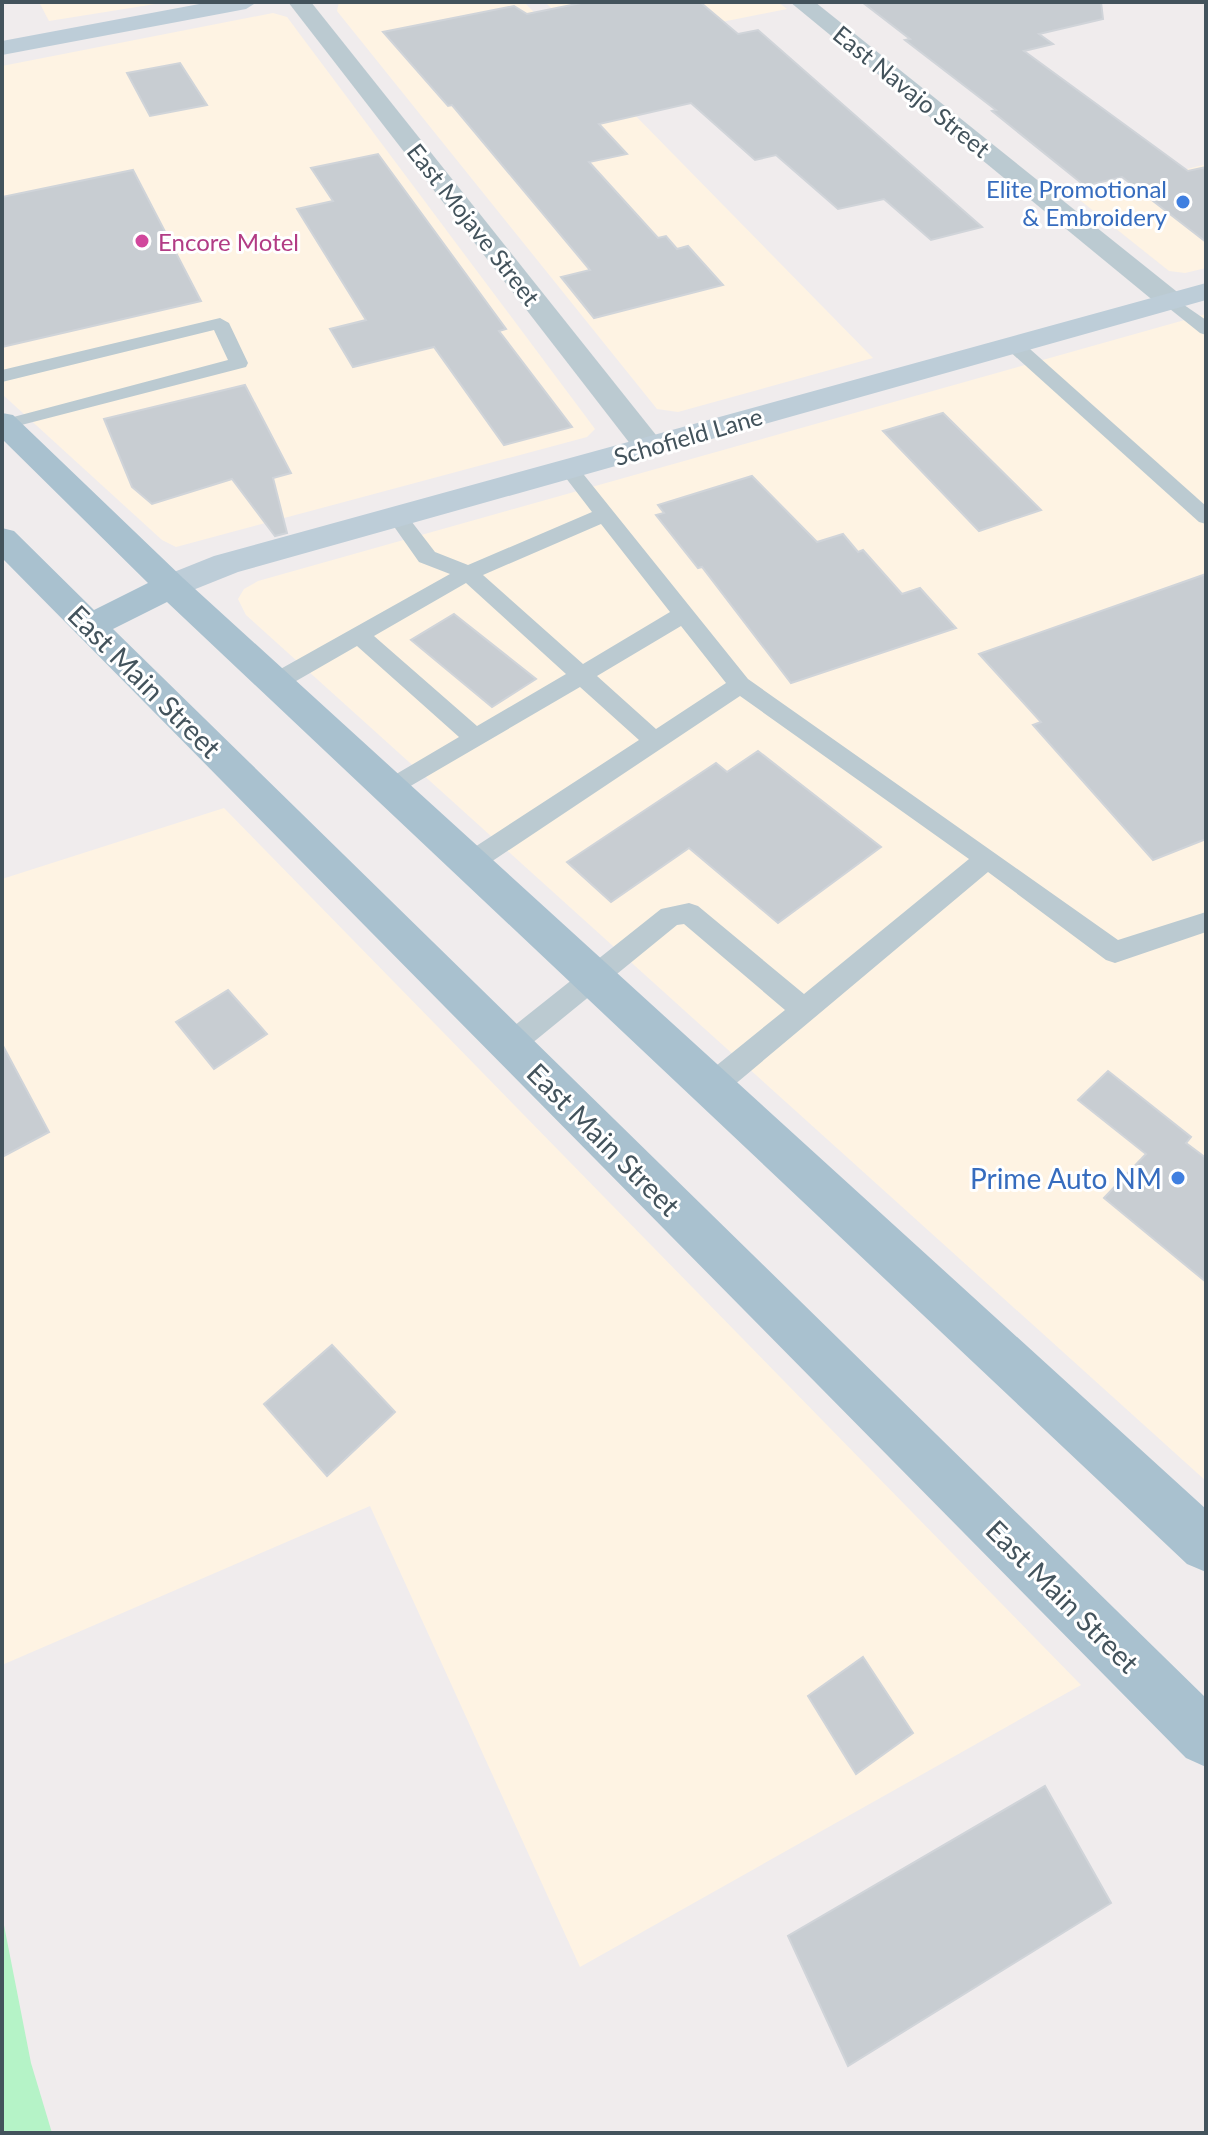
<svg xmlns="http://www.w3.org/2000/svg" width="1208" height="2135" font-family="Lato,sans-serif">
  <rect width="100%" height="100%" fill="#f0eced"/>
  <!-- commercial -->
  <g fill="#fef3e3">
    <path d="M39,2H168L49,21Z"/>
    <path d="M339,2H524L873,358L678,412L657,409L337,11Z"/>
    <path d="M545,2H778L787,9L592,48Z"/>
    <path d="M273,13L287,17L595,429L587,437L176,547L162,540L2,394V66Z"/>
    <path d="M1203,165L1206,167V268L1185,273L1169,271L1076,197Z"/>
    <path d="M1206,314V1481L246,615L238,599L244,589L258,581Z"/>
    <path d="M224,808L1081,1685L580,1967L370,1506L2,1665V879Z"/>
  </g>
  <!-- green -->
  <path fill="#b5f3c7" d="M2,1915L31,2063L52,2133H2Z"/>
  <!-- building -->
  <g fill="#c8cdd2" stroke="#d0d4d9" stroke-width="2">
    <path d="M586,2H700L738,34L758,30L982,227L931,240L884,199L838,209L776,155L755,160L691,103L599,124L627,154L589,162L658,238L666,236L677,249L688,246L723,285L594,318L561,277L590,270L452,105L448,106L383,32L514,6L527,14Z"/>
    <path d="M862,2H1101L1103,19L1039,34L1053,44L1024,51L1188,171L1206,167V242L1122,177L1085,186L992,111L996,110L905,40L910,39Z"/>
    <path d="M180,63L207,105L150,116L127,73Z"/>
    <path d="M378,154L506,329L499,331L572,427L504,445L434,347L353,367L330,329L366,320L297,209L333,201L311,168Z"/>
    <path d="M133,170L201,301L2,347V197Z"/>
    <path d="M245,385L291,473L273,478L287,533L275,536L232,479L152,504L132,487L104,419Z"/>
    <path d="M943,413L1041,510L979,531L883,431Z"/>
    <path d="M752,476L817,542L843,534L858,552L863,550L902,594L920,588L956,628L791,683L702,567L698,568L656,515L664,513L658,505Z"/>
    <path d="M1206,574V839L1153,860L1033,725L1041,722L979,654Z"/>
    <path d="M454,614L536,679L492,707L411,640Z"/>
    <path d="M758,751L881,847L778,923L689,848L611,902L567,862L716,763L727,772Z"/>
    <path d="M228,990L267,1034L214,1069L176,1022Z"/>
    <path d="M2,1044L49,1132L2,1157Z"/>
    <path d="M1108,1071L1191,1137L1186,1143L1206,1158V1282L1104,1198L1146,1154L1078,1100Z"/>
    <path d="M332,1345L395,1412L327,1476L264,1404Z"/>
    <path d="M863,1657L913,1733L856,1774L808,1696Z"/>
    <path d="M1045,1786L1111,1903L848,2066L788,1936Z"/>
  </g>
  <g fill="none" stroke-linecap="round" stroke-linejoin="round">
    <!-- lane -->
    <g fill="#bbcad1" fill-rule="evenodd">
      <path d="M1171,296L1206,320V335L1200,333L1165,305L1162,301L1165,297Z"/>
      <path d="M220,318L229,323L248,363L246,367L2,430V420L228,360L214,330L2,382V370Z"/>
      <path d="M1014,339L1021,341L1206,506V524L1199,522L1007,349L1005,345Z"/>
      <path d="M569,463L576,465L748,679L1118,940L1206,912V932L1115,963L1106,960L988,872L721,1096L711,1099L701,1096L697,1087L701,1078L785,1010L684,924L677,925L520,1053L510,1057L500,1053L496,1045L500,1037L661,909L689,903L698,906L804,994L969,859L740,696L479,870L470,873L461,870L457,863L461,856L639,740L580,687L390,798L381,795L378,789L381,783L459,737L357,646L284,688H268L265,682L268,676L450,574L419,562L388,518L391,513H405L435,552L468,565L592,512L559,469ZM601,524L670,612L583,664L483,575ZM466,583L566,674L477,726L374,636ZM681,626L726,683L656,729L597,676Z"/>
    </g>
    <!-- street -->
    <g fill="#bbcad1" fill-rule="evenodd">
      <path d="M288,2H311L660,440L665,447L660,454L649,457L638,454Z"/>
      <path d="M790,2H815L1181,295L1185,301L1181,307L1171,309L1161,307Z"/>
    </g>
    <!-- secondary -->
    <g fill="#bdcdd8" fill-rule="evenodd">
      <path d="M210,2H257L246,9L2,55V41Z"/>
      <path d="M1206,283V300L238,572L183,594L171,597L159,594L154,586L159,578L214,556Z"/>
    </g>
    <!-- primary -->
    <path fill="#a9c1cf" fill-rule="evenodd" d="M2,413L13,415L183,578L1206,1509V1572L1187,1564L167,602L113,629L1206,1698V1767L1186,1758L2,558V528L14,531L94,610L148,583L2,439Z"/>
  </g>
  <!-- markers -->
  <g fill="#3f7fe0" stroke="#fff" stroke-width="3">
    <circle cx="1183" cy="202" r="8"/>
    <circle cx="1178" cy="1178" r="8"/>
  </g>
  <circle fill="#d1479c" stroke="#fff" stroke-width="3" cx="142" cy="241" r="8"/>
  <g text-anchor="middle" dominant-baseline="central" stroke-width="6" stroke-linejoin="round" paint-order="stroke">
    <!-- far-street labels -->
    <g font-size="24" fill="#43535c" stroke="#fff">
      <text transform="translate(912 91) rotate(39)">East Navajo Street</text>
      <text transform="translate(474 224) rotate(52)">East Mojave Street</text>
      <text transform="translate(688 436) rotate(-16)">Schofield Lane</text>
    </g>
    <!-- far-shop labels -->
    <g font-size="24" fill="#366cbe" stroke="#fff" text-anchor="end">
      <text x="1167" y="188">Elite Promotional<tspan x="1167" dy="28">&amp; Embroidery</tspan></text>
    </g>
    <!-- far-hotel labels -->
    <g font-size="24" fill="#b23c85" stroke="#fff" text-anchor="start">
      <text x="158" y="241">Encore Motel</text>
    </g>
    <!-- street labels -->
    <g font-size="28" fill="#43535c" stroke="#fff">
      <text transform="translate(145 681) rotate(45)">East Main Street</text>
      <text transform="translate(604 1139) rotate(45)">East Main Street</text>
      <text transform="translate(1063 1596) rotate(45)">East Main Street</text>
    </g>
    <!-- shop labels -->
    <g font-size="28" fill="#366cbe" stroke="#fff" text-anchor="end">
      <text x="1162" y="1178">Prime Auto NM</text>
    </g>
  </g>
  <!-- border -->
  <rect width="1208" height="2135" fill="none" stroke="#43535c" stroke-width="8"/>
</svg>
